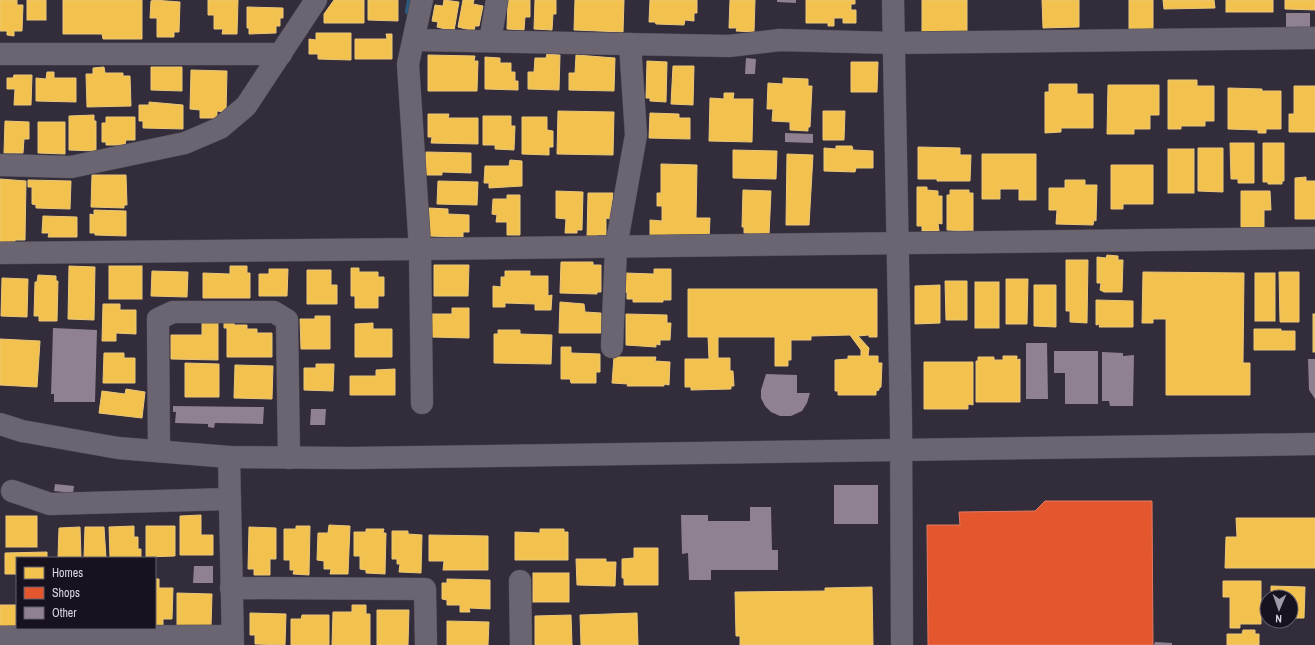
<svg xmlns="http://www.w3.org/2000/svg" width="1315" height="645" font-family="'Archivo Narrow',sans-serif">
  <rect width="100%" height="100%" fill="#332c3a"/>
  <!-- homes -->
  <g fill="#f2c14e" stroke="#ebc77b">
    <path d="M0,0H17V5H23L22,31H14V36L7,35V31H0Z"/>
    <rect x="27" y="0" width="19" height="20"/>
    <path d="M63,0H142V39H103L102,34H63Z"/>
    <path d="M153,0L180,2L179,32H174V37H157V18H150L151,1Z"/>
    <path d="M208,0H238L237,34H222L223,29H214V15H208Z"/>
    <path d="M334,0H364V23H324V14Z"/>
    <path d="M368,0H398V21L368,20Z"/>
    <path d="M444,0L459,2L454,31L437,27L438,22L432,21L435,5L443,6Z"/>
    <path d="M463,0H474L473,4L483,6L479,26H475L474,31L458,27Z"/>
    <path d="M508,0H530V17H525L524,30L507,29Z"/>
    <path d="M535,0H556V14H553L552,30L534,29Z"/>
    <path d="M575,0H624L623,32L574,30Z"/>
    <path d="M650,0H697V13H694V21L685,20L684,25L656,24L655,22H649Z"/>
    <path d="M730,0H755L754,32L736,31L737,28H729Z"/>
    <path d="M806,0H855V4H851V10H856V23H843V18H834V26H828V23H806Z"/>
    <rect x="922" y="0" width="45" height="32"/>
    <path d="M1042,0H1079V27L1043,28Z"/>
    <rect x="1129" y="0" width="24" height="29"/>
    <path d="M1163,0H1214L1215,8L1164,9Z"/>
    <rect x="1226" y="0" width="47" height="12"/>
    <path d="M1285,0H1315V10L1285,9Z"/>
    <path d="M247,7L283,8V18H280V26H276V33L249,34V28H247Z"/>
    <path d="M316,33H351V60L318,59V54H309V39L316,40Z"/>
    <path d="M386,34H392V59H355V39H387Z"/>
    <path d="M547,54L560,55L559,90L528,89V72H534L535,58H546Z"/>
    <path d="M428,55L475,56L474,61H478L477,91H428Z"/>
    <path d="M576,55L615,58L614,91L569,90V73H575Z"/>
    <path d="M485,57L500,58V63H511V72H515V81H518V90L485,89Z"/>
    <path d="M647,61L667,62L666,102L650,101V98H646Z"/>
    <path d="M851,62H878L877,92H851Z"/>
    <path d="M673,66H694L693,105L671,104Z"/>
    <path d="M104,67L105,73H123V76H130L131,106L87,107L86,74H93V68Z"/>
    <path d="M151,67H182V91L151,90Z"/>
    <path d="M191,70L227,71L226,112L217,111V118H200V110L190,109Z"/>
    <path d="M47,72H54V78H76V102L36,101V78L46,79Z"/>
    <path d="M14,75H32L31,105H14L15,89H7V78H13Z"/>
    <path d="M783,78L808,79V86H812L810,127H808V131L790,130V122L772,121L773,109H767L768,83L783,84Z"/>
    <path d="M1168,80H1197V86H1214V121H1205V126H1181V129H1168Z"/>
    <path d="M1049,84H1077V94H1093V128H1061V132L1045,133V92H1049Z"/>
    <path d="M1108,85H1159V115H1150V129H1134V134H1107Z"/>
    <path d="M1294,86H1315V132H1289V114H1294Z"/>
    <path d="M1228,88L1262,89V91H1281V129H1266V133H1258V130L1228,129Z"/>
    <path d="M724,93H734L733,99H753L752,142L709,141L710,98L724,99Z"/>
    <path d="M149,102L183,105V129L143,128V121H139V105H149Z"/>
    <path d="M558,111L614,112L613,155L557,154Z"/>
    <path d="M823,111H845L844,140H823Z"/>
    <path d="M650,113L679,114V118H690V139L649,138Z"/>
    <path d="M428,114H449L448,118H478V144L431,143L432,137H428Z"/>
    <path d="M94,115V121H96V151L69,150V116Z"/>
    <path d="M483,116H511V126H515L514,150L495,149V145H483Z"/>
    <path d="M106,117H135V140H126L125,145H106V142H102V123H106Z"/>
    <path d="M522,117H547V130L553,131V147H549V155L522,154Z"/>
    <path d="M5,121L29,122V139H24L23,153H4Z"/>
    <path d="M38,122H65V154L38,153Z"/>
    <path d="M1230,143H1254V183H1238V179H1231Z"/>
    <path d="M1263,143H1284V181H1282V184H1268V182H1263Z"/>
    <path d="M836,146H852L853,150L873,151V168H856L855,172L824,171V148L836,149Z"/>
    <path d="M918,147L960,148V155H971L970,181H937V179H918Z"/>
    <path d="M1198,148H1223V192L1198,191Z"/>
    <rect x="1168" y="149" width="26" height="44"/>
    <path d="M733,150L777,151L776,179L733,178Z"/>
    <path d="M426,152L471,153V173L442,172V175H425Z"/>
    <path d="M787,154L813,155L809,225H786Z"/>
    <path d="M982,154H1036V200H1019V189H1000V199H982Z"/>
    <path d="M510,160L522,161V186L489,188V183H484L485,166H509Z"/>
    <path d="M661,164L697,165L696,218H710L709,239L650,237V220L662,221V206H657V193H661Z"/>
    <path d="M1111,165H1153V204H1123V209H1111Z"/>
    <path d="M92,175H126L127,205H124V208L91,207Z"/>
    <path d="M1306,177V181H1315V219H1295V178Z"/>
    <path d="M0,179L26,181L25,240H15V243H0Z"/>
    <path d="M28,180L71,181L70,209L36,208V205L32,204V187H28Z"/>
    <path d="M1065,180H1085V185H1097L1096,221L1094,220L1093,225L1056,224L1057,210H1049V188H1065Z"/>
    <path d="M438,181L478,182L477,205L437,204Z"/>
    <path d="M917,187H927V190L938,191V196H942V224L938,223L939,231H922V226H917Z"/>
    <path d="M743,190L771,191L769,235L744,233V227H742Z"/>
    <path d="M950,190H969V193H973V231L947,230V195H950Z"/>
    <path d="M556,191L583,192L582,230H577V233H565L566,219L556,218Z"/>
    <path d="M1241,191H1270L1271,210H1264V227H1241Z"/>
    <path d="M588,193H613L610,219L606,218V235H597V239L587,238Z"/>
    <path d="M507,195H520V235H507V222H496L497,215L492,214L493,199H507Z"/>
    <path d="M429,208L448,209V214L469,215V232H463V237L428,236Z"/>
    <path d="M94,210L126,211V236L95,235V233H90V214L94,215Z"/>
    <path d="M43,216L77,217V237H48L49,233H42Z"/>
    <path d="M1107,255L1118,256V260H1123L1122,292H1104L1100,290L1101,283H1097V257L1106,258Z"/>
    <path d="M1066,260H1088L1087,323L1070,322V311H1066Z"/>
    <path d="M561,262H593V265H601V292H597V294L560,293Z"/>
    <path d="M434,265H469L468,296H434Z"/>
    <path d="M69,266L95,267L94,320L68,319Z"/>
    <rect x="109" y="266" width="33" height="33"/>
    <path d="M230,266H247V273H250V298H203V273L230,274Z"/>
    <path d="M351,268H359V272H378V277H384V296H378V308H355V296H351Z"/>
    <path d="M269,269H288L287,296H259V274H269Z"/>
    <path d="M654,269H671V300H663V302H633V299H627V292H625V273L654,274Z"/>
    <path d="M307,270H331V285H337V304H307Z"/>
    <path d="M152,271L188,272L187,297L151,296Z"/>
    <path d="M505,271H530V276H548V296L552,295L551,310H535V304L505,303V307H493V286L501,287V277H505Z"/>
    <path d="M1143,272L1244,273L1243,363H1250V395H1166V319H1153V323H1142Z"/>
    <path d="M1279,272H1299V322H1280Z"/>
    <rect x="1255" y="273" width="20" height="48"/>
    <path d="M38,275L56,276V281H58L57,321H39V316H34L35,282H37Z"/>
    <path d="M2,278L28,279L27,317L1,316Z"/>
    <path d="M1006,279H1028L1027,324H1006Z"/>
    <path d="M945,281H967V320H946Z"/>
    <rect x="975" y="282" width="24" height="46"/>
    <path d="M940,285V323L915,324V286Z"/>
    <path d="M1034,285H1056V327L1034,326Z"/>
    <path d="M688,289H877V337H869V335L858,336L869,348L868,356H878V363H882L881,387L879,388V390L876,391V395H838V391H835V360L848,359V356H861V350L850,335L811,336V340H791V360H788V366H775V337H718V358H730V371H733L734,386H731V389L691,390V387H685V359H709L708,337H688Z"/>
    <path d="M1096,300L1133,301V327H1099L1100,324L1096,325Z"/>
    <path d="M560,302L584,304L585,312L601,313V333H559Z"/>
    <path d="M103,304H120V310H136V334L116,333V341H102Z"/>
    <path d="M452,308H469V338L431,337L432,314H452Z"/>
    <path d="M626,314L667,315V323H671L670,340H660V345L656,344V347L626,345Z"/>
    <rect x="1313" y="314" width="2" height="38"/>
    <path d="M315,316H330V349H301L300,319H315Z"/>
    <path d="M202,323H218V360L171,359V335H202Z"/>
    <path d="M224,323H234V325H247V329H257V333H272V357H227V328H224Z"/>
    <path d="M373,323V329H392V357H355V324Z"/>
    <path d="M1254,329H1281V331H1295V350H1254Z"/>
    <path d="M498,330H520V334L552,335L551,364L494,363V334H498Z"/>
    <path d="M0,339L40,341L37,387L0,385Z"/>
    <path d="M561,347H571V353L600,354V372H596V383H571L570,379H561Z"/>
    <path d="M104,353H124V358H135V383H103Z"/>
    <path d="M1003,356H1017V360L1020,359V402H976V361H978V357H994V360H1003Z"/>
    <path d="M614,357H656L655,361L670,362L669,385L664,384V386H627L628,384L612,383Z"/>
    <path d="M924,362H973V405L968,404V409H924Z"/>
    <path d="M185,363L219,364V397H185Z"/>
    <path d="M316,364H334L333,391L304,390V368H316Z"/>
    <path d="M235,365L273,366L272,399L234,398Z"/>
    <path d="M395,369V395H350V376H376V370Z"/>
    <path d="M126,389L145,392L142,418L99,413L102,391L125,394Z"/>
    <path d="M201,515V535H213V555H180V516Z"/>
    <rect x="6" y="516" width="31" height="31"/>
    <path d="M1236,518H1315V568H1225L1226,537H1237Z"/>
    <path d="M329,525L350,526L348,574H330L331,569H324V561L317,560L318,533H328Z"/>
    <path d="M134,526V537H138V549H141V558H110L109,527Z"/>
    <path d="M146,526H175V556L146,557Z"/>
    <path d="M296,526H310L309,575L293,574L294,570H290V560H284V529H296Z"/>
    <path d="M80,527L81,558H58L59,528Z"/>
    <path d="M85,527H104L106,558H84Z"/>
    <path d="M249,527L276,528V559H270V575H254V569H248Z"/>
    <path d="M366,529H384L383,533H386L385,574L366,573V570L360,569V556H354V532H366Z"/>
    <path d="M540,529H564V532H568V560H515V532L540,533Z"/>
    <path d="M392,531H408V534L422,535L421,573L399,572L400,564H397V559H392Z"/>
    <path d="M429,535L488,536V570H443L444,561H429Z"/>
    <path d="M634,548H658V585H624V578H622V559L634,558Z"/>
    <path d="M47,552V558H17V574H5V553Z"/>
    <path d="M576,559H606V562H616L615,586L577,585Z"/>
    <rect x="533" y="573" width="36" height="29"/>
    <path d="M155,579H159V588H173L172,619H163V628L155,627Z"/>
    <path d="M447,579L490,580V609L469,608L470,612H460V605H447V600L442,599V583H447Z"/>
    <path d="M1223,581H1261V624H1240V628H1230V597H1223Z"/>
    <path d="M1271,586L1305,587L1304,618H1291V597H1271Z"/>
    <path d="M872,587L873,645H740V636H736L735,592L825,591V588Z"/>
    <path d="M177,593L212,594L211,627H177Z"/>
    <rect x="0" y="605" width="17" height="22"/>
    <path d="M352,605H366V614H370V645H332L333,612H352Z"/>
    <path d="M377,610H409L408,645H377Z"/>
    <path d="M250,613L286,614L285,645L255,644V635H250Z"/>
    <path d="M637,613L638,645H581L580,615Z"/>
    <path d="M302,615H329V645H291V619H301Z"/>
    <path d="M571,615L572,645H535V616Z"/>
    <path d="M447,621L489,622L488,645H447Z"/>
    <path d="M1243,630H1255V634H1259V645H1227V634H1242Z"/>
  </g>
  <!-- shops -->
  <path fill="#e4572e" stroke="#e17c65" d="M1045,501H1152L1153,645H928L927,525H960L959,512L1035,511Z"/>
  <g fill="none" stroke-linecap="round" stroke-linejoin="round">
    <!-- stream -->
    <path stroke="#2a5a7d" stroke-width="8" d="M409,11L411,0"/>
  </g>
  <!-- building -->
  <g fill="#8f818f">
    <path d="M777,0H796V3L777,2Z"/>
    <path d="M1286,13H1310V28L1286,27Z"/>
    <path d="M746,58L756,59L755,74H745Z"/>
    <path d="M785,133L813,134V143L785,142Z"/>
    <path d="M53,328L97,330L95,402H54V394H51Z"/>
    <path d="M1026,343H1047L1048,399H1026Z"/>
    <path d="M1054,351H1098V404H1065V373H1054Z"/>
    <path d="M1102,352L1123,353V356L1134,355L1133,406H1110L1109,401H1102Z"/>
    <path d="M1308,359H1315V399L1309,390Z"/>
    <path d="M766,374L797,375V393H810L807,403L802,411L791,416H780L771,412L765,406L761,398V390Z"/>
    <path d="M173,406L264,407L263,424L215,423L214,428L208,427V424L175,423L176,412H173Z"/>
    <path d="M311,409H326L325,425H310Z"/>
    <path d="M55,484L74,486L73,493L54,491Z"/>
    <rect x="834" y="485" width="44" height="39"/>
    <path d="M750,507H771L772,550H778V570H711V580H689L688,553L682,554L681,515H708V521H750Z"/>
    <path d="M194,566H213V583H193Z"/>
    <path d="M1155,642L1172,643V645H1154Z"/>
  </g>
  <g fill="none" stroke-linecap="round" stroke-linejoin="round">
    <defs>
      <g id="minor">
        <path d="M893,0L901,422L902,645"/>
        <path d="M414,40L729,46L780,40L894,43L1315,38"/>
        <path d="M490,41L497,0"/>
        <path d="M0,54H281"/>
        <path d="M0,165L71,167L185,143L220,128L246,106L316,0"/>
        <path d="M0,253L420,249L408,64L422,0"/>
        <path d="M612,347L616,247L636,135L630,44"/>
        <path d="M422,403L420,249L1315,238"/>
        <path d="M0,424L22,431L118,448L229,457L352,458L1315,444"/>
        <path d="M159,451L158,319L173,312H274L287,320L289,458"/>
        <path d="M229,457L233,645"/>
        <path d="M12,491L50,504L230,499"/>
        <path d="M520,581L521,645"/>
        <path d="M231,588L425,589L426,645"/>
        <path d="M0,637L232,636"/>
      </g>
    </defs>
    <!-- minor casing -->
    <use href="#minor" stroke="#4d4854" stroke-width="23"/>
    <!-- minor -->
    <use href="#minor" stroke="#6a6570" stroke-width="22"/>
  </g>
  <!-- legend -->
  <rect x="16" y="557" width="140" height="72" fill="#17121e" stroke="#65606e"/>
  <rect x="24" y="567" width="20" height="12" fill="#f2c14e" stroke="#65606e"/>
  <text x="52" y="577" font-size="12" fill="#dad4e5">Homes</text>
  <rect x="24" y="587" width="20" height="12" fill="#e4572e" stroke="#65606e"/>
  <text x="52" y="597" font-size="12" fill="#dad4e5">Shops</text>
  <rect x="24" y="607" width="20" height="12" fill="#8f818f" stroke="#65606e"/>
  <text x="52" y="617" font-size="12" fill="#dad4e5">Other</text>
  <!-- north arrow -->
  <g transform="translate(1279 609) rotate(182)"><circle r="19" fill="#17121e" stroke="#65606e"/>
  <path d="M0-3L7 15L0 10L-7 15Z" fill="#a099a9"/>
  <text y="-6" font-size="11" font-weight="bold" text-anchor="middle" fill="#dad4e5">N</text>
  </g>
</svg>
